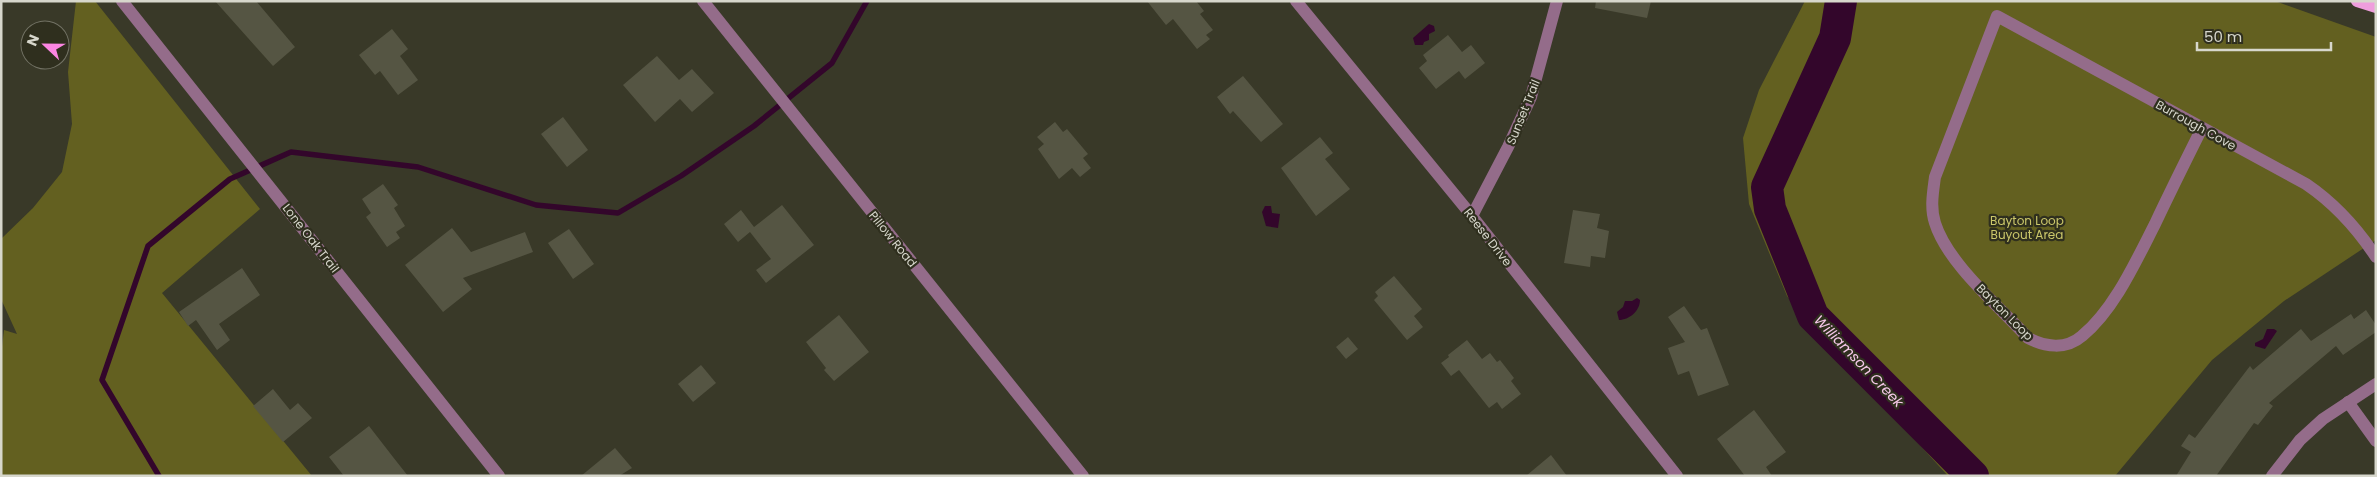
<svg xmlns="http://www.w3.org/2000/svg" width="2377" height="477" font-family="Poppins,sans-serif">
  <rect width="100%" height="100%" fill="#393928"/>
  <!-- green -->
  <g fill="#636020">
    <path d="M76,1H95L260,209L162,293L312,476H1V355L4,330L17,334L1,299V239L33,208L62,172L72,124L68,72Z"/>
    <path d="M1805,1H2275L2376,37V240L2284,301L2212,360L2115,476H1948L1818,333L1787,296L1749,204L1743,138L1759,90Z"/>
  </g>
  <!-- water -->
  <g fill="#33062b">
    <path d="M1429,24L1434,26L1435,31L1429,34V40L1424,42L1423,45H1415L1413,38Z"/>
    <path d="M1265,206H1271L1272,213L1280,214L1278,228L1266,226L1262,212Z"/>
    <path d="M1637,298L1640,300C1640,311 1629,320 1619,320L1617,312L1623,307L1625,301H1632Z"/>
    <path d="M2267,329H2274L2277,331L2265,349L2255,346V343L2263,339Z"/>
  </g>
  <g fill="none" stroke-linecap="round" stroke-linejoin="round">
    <!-- stream -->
    <path stroke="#33062b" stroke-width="5.5" d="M159,476L102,380L148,246L230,179L291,152L418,167L536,205L618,213L681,176L754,126L832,63L867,1"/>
    <!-- river -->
    <path stroke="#33062b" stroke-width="32" d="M1841,1L1835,38L1767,187L1770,209L1813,316L1973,476"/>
  </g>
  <!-- building -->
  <g fill="#555543">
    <path d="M215,1H256L295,47L273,66Z"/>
    <path d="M1147,1H1196L1204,11L1200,14L1213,30L1206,35L1210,39L1197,49L1173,19L1166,25Z"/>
    <path d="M1596,1H1651L1647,18L1595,8Z"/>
    <path d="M392,29L408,49L400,56L418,80L398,95L380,71L375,75L359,55Z"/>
    <path d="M1448,35L1462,52L1471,45L1485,63L1465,79L1459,71L1436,89L1419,68L1427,61L1423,55Z"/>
    <path d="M657,56L679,80L692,69L714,93L692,112L680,99L655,122L623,85Z"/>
    <path d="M1243,76L1283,124L1261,142L1233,111L1230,114L1217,97Z"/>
    <path d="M563,117L588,150L567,167L541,134Z"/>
    <path d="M1055,122L1063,132L1067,129L1088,154L1083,158L1091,168L1080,177L1072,168L1059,179L1038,149L1044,144L1037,137Z"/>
    <path d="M1320,137L1333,153L1325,159L1350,189L1316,216L1281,168Z"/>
    <path d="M383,184L398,205L394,208L405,226L396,232L400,238L387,247L366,217L371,213L362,199Z"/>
    <path d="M782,205L814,245L766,283L756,270L771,259L750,232L738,242L724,224L741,210L754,227Z"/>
    <path d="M1573,210L1600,214L1597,228L1609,231L1605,258L1591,256L1590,267L1564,263Z"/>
    <path d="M452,228L471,252L525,232L533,252L463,278L472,289L443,312L405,265Z"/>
    <path d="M569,229L594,264L573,279L548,243Z"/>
    <path d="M242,268L260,295L219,324L230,340L217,350L196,320L188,326L179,312Z"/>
    <path d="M1394,276L1422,309L1414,316L1423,327L1407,340L1374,300L1378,296L1375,292Z"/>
    <path d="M1684,306L1701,330L1707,328L1729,385L1698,396L1689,371L1678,375L1668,348L1685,342L1668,317Z"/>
    <path d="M2366,310L2376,325V332L2343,355L2336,346L2269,403L2273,406L2258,425L2254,423L2216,476H2176L2191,452L2181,446L2189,434L2195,438L2250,366L2253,370L2301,329L2311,341L2351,314L2354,319Z"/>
    <path d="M839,315L869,352L834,381L824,370L826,368L806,342Z"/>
    <path d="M1348,337L1358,349L1346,359L1336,347Z"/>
    <path d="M1467,340L1482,359L1490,353L1497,362L1500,360L1514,378L1511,381L1521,394L1502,409L1497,402L1489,408L1459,370L1451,376L1441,363L1449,357L1448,355Z"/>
    <path d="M701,365L716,383L693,402L678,384Z"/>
    <path d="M273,389L290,410L298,403L312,418L283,442L253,406Z"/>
    <path d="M1754,410L1786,452L1766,467L1772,476H1745L1717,439Z"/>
    <path d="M369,426L393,457L408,476H344L329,457Z"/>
    <path d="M615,448L632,468L619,476H581Z"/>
    <path d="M1551,455L1567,476H1526Z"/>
  </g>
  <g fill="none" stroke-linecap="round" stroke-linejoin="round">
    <!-- minor -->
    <g stroke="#946c8a" stroke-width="12">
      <path d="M122,1L499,476"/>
      <path d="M703,1L1083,476"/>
      <path d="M1296,1L1472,216L1677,476"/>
      <path d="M2202,128C2186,160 2170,192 2155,224C2136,261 2114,310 2082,336C2066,350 2045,347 2028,338C1999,306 1948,264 1935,223C1930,208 1933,192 1935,177L1997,16L2306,184C2334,203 2357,228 2376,257"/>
      <path d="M1472,216L1508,147L1531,97L1557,1"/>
      <path d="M2348,402L2376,441"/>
      <path d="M2272,476L2300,440L2323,419L2376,384"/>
    </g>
    <!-- major -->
    <path stroke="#ef9edd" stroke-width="12" d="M2357,1L2376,7"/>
  </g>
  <g text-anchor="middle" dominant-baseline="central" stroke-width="4.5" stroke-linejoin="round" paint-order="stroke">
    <!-- street labels -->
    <g font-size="12" fill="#d7d7cc" stroke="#2f2f1e">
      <text transform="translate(1523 112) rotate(-68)">Sunset Trail</text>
      <text transform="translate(2196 125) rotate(29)">Burrough Cove</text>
      <text transform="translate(1488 237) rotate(52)">Reese Drive</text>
      <text transform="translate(311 238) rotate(52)">Lone Oak Trail</text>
      <text transform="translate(893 239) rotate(51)">Pillow Road</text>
      <text transform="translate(2005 312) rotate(45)">Bayton Loop</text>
    </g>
    <!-- park labels -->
    <g font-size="12" fill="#cbc76a" stroke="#2f2f1e">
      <text x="2027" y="220">Bayton Loop<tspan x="2027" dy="14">Buyout Area</tspan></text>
    </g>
    <!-- water labels -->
    <g font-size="14" font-style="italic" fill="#f7c9eb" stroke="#2f2f1e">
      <text transform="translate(1859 361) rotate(46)">Williamson Creek</text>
    </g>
  </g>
  <!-- border -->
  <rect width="2377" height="477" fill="none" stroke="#d7d7cc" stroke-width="5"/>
  <!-- north arrow -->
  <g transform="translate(45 45) rotate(292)"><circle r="24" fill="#2f2f1e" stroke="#727264"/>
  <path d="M0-4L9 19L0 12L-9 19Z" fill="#fc86e3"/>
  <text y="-8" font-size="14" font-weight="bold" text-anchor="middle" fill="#d7d7cc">N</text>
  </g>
  <!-- scale -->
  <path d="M2197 42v8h134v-8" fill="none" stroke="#d7d7cc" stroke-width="2.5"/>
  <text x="2204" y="42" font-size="15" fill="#d7d7cc" stroke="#2f2f1e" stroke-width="4" paint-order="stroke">50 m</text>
</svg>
